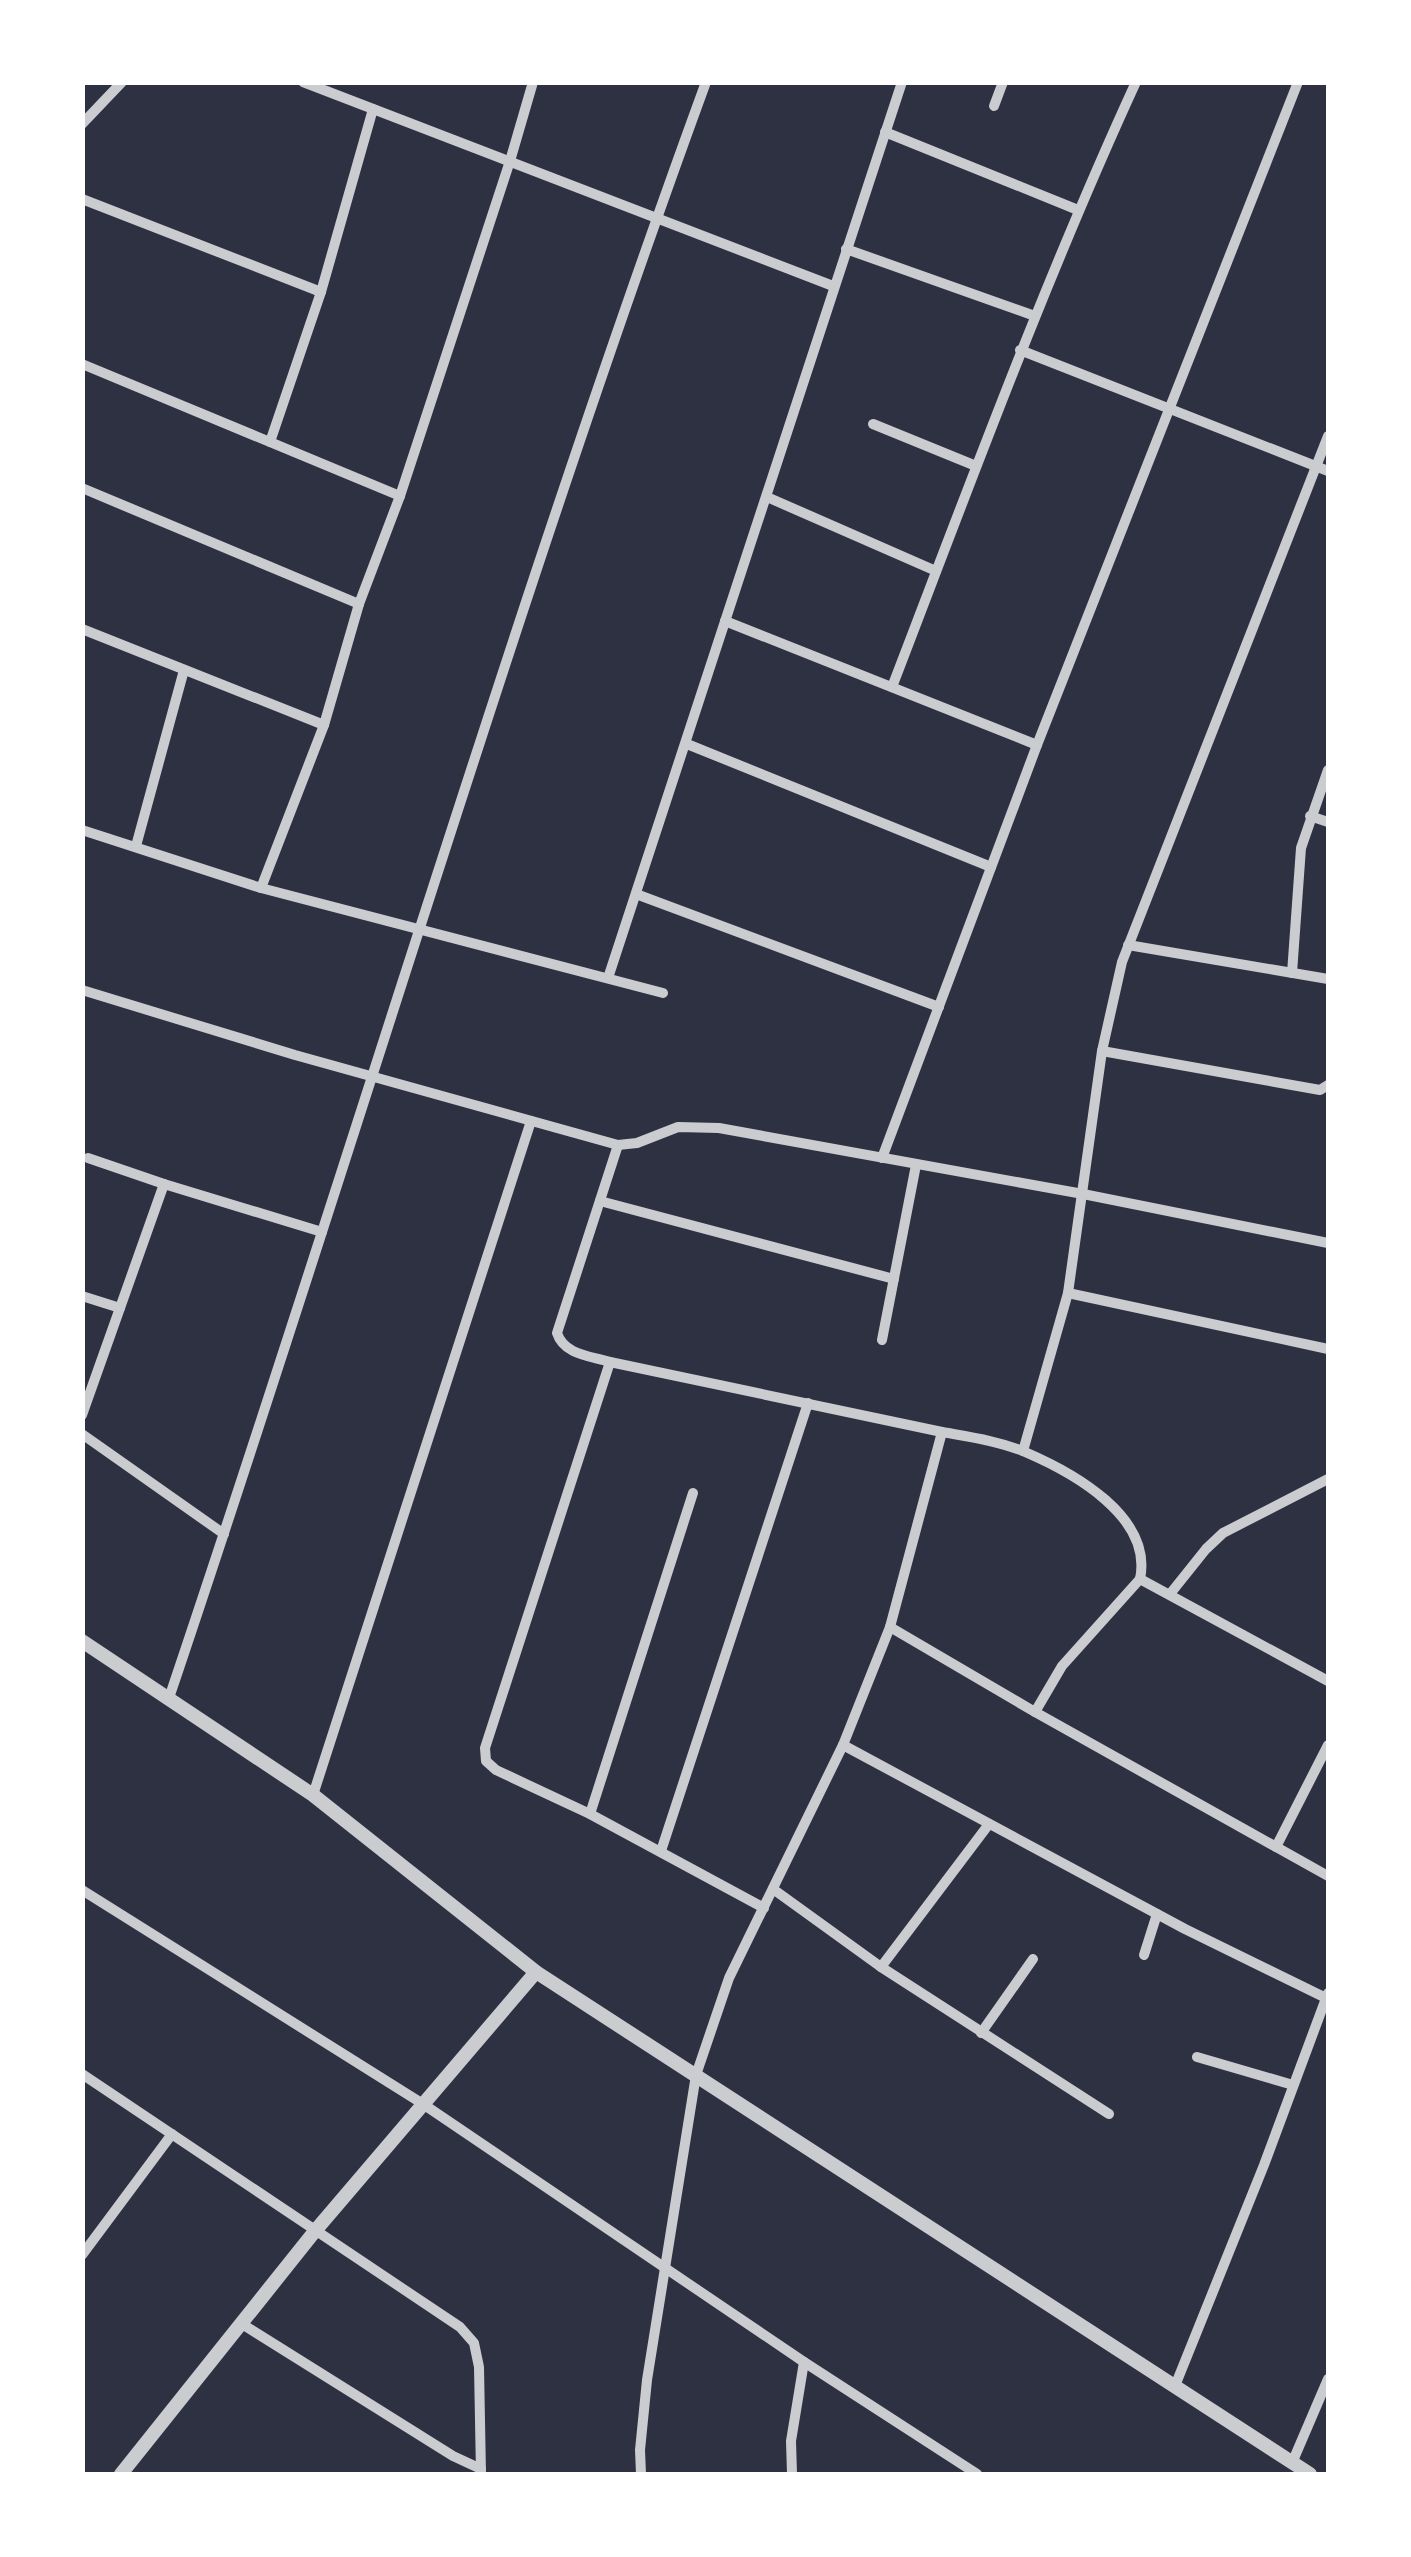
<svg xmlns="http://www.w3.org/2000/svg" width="1411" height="2557" font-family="Jost,sans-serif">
  <rect width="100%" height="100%" fill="#2d3142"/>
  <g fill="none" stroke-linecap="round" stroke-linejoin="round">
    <!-- minor -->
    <g stroke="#caccd0" stroke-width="10">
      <path d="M303,82L833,286"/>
      <path d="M994,106L1003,82"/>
      <path d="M82,124L122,82"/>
      <path d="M885,132L1078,210"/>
      <path d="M82,199L321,292"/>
      <path d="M846,249L1035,316"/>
      <path d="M1020,350L1328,471"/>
      <path d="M82,364L400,496"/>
      <path d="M873,424L976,466"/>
      <path d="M270,442L321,292L373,109"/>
      <path d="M82,488L359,604"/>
      <path d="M767,497L936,571"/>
      <path d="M725,621L1037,745"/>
      <path d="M82,629L324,725"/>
      <path d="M892,687C970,484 1045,280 1136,82"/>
      <path d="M687,744L991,867"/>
      <path d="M1310,816L1328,822"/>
      <path d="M82,830L261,888L663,993"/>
      <path d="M136,846L184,670"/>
      <path d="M261,888L324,725L359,604L400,496L510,161L533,82"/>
      <path d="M636,894L939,1007"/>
      <path d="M1128,945L1328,979"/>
      <path d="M1292,973L1301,848L1328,770"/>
      <path d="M608,978L902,82"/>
      <path d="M82,990L295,1055L618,1145L637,1143L678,1127L719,1128L1083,1194L1328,1243"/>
      <path d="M1102,1051L1320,1090L1328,1085"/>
      <path d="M618,1145L557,1333C564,1355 591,1356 610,1362L942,1432L890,1627L843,1745L729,1978L696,2075L647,2380L640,2450L641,2474"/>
      <path d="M88,1158L164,1184"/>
      <path d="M882,1158L1037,745L1298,82"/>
      <path d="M600,1201L894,1279"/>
      <path d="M1068,1293L1328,1349"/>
      <path d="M82,1296L120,1308"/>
      <path d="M882,1340L916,1165"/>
      <path d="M610,1362L485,1748L486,1761L496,1770L590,1814L764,1908"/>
      <path d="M82,1415L164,1184L322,1232"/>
      <path d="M942,1432C970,1437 999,1441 1025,1452C1074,1473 1153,1517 1140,1579L1062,1666L1035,1712"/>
      <path d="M82,1434L224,1534"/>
      <path d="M1023,1451L1068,1293L1102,1051L1122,962L1328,436"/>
      <path d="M1140,1579L1328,1681"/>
      <path d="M1170,1594L1206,1549L1223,1533L1328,1479"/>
      <path d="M890,1627L1035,1712L1328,1876"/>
      <path d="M169,1698C351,1160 511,615 706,82"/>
      <path d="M843,1745L1185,1929L1326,1998"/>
      <path d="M313,1795L531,1121"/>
      <path d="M590,1814L693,1493"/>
      <path d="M1276,1847L1328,1745"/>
      <path d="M661,1851L808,1403"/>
      <path d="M773,1889L881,1967L1109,2114"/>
      <path d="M82,1890L423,2104L804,2362L977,2474"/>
      <path d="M1144,1955L1157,1914"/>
      <path d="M881,1967L989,1824"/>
      <path d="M981,2033L1033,1959"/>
      <path d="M1197,2057L1293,2085"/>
      <path d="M82,2074L460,2327L474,2343L479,2367L481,2474"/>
      <path d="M82,2255L172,2134"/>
      <path d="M242,2324L453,2456L481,2469"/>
      <path d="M1175,2386L1264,2165L1328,1993"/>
      <path d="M1292,2463L1328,2379"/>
      <path d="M792,2474L791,2441L804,2362"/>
    </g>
    <!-- tertiary -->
    <g stroke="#caccd0" stroke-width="14">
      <path d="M82,1641L313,1795L536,1972L1310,2474"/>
      <path d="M121,2474L315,2231L536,1972"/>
    </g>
  </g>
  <!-- border -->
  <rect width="1411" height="2557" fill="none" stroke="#ffffff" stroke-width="170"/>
</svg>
